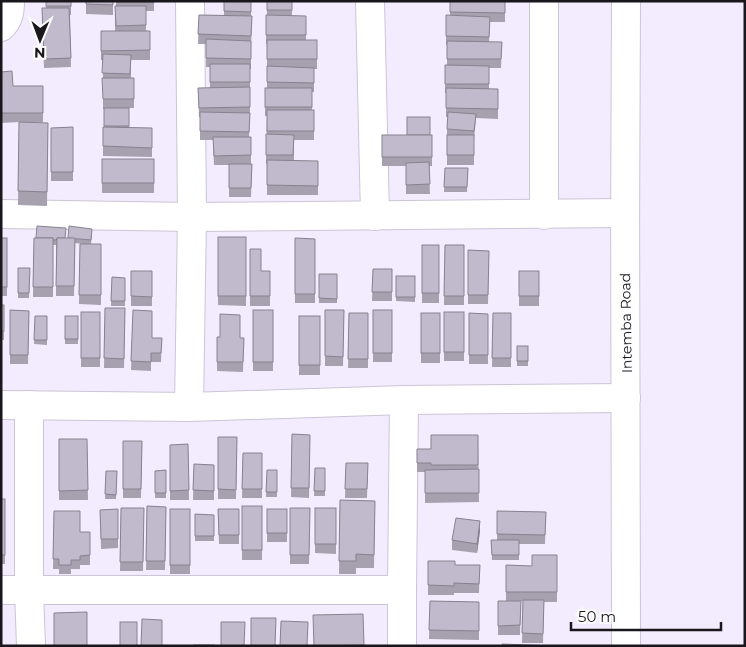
<svg xmlns="http://www.w3.org/2000/svg" width="746" height="647" font-family="Montserrat,sans-serif">
  <rect width="100%" height="100%" fill="#f3ecfe"/>
  <g fill="none" stroke-linecap="round" stroke-linejoin="round">
    <defs>
      <g id="minor">
        <path d="M370,1L375,216"/>
        <path d="M544,1V215"/>
        <path d="M1,27C9,20 10,11 10,1"/>
        <path d="M1,214L192,217L624,213"/>
        <path d="M1,405L189,407L404,400L626,398"/>
        <path d="M29,405V591L31,646"/>
        <path d="M189,407L192,217L190,1"/>
        <path d="M1,590H402V646"/>
        <path d="M402,590L404,400"/>
        <path d="M626,646C626,431 624,216 626,1"/>
      </g>
    </defs>
    <!-- minor casing -->
    <use href="#minor" stroke="#ccc5d6" stroke-width="30"/>
    <!-- minor -->
    <use href="#minor" stroke="#fff" stroke-width="28"/>
  </g>
  <!-- wall -->
  <g fill="#a6a0af">
    <path d="M46,1H71V15H70L71,67L44,68L42,18L46,8Z"/>
    <path d="M86,1H113V15L86,14Z"/>
    <path d="M116,1H154V11H146V31H150V60H131V78H134V108H129V128H152V157L103,156V127H104V109H103V60H101V31H115V6H116Z"/>
    <path d="M224,1H251V16H252L251,50V69H250V116L249,137H251V164H252L251,197H229V165H214L213,140H200V117H199L198,88H210V67H206V44H198L199,15H224Z"/>
    <path d="M267,1H292V16H306V40H317V69H314V92H312V110H314V140H294V161H318V195H267V164H266V155L267,116H265V88H267V44H266V35L267,15Z"/>
    <path d="M450,1H505V22H490L489,42H502L501,68H489V89H498V119L476,118L474,140V165H447V129L448,117H446V93H445V65H447V45H446V36L450,15Z"/>
    <path d="M1,72L13,86H43V122H28L48,123L47,206L18,205L19,122L1,123Z"/>
    <path d="M73,127V181H51V128Z"/>
    <path d="M382,135H430L432,144V166H429L430,194H406V166H382Z"/>
    <rect x="102" y="159" width="52" height="34"/>
    <path d="M445,168H468L467,192H444Z"/>
    <path d="M92,234L91,244H101V305L79,304L80,244H82L75,243L74,296H56V245H53V297H33L34,238H66Z"/>
    <path d="M218,237H246V306L218,305Z"/>
    <rect x="1" y="238" width="6" height="58"/>
    <path d="M295,238L315,239V303H295Z"/>
    <rect x="422" y="245" width="17" height="58"/>
    <path d="M445,245H464V305H444Z"/>
    <path d="M250,249L261,271H270V306H250Z"/>
    <path d="M468,250L489,251L488,304H468Z"/>
    <path d="M18,268H30L29,298H18Z"/>
    <path d="M373,269H392V301H372Z"/>
    <rect x="131" y="271" width="21" height="35"/>
    <rect x="519" y="271" width="20" height="35"/>
    <rect x="319" y="274" width="18" height="29"/>
    <path d="M396,276H415V302L396,301Z"/>
    <path d="M112,277L125,278V306H111Z"/>
    <rect x="1" y="305" width="3" height="35"/>
    <path d="M105,308H125L124,368H104Z"/>
    <path d="M10,310L29,311L28,364H10Z"/>
    <path d="M133,310L152,338H162L161,362H151V371L131,370Z"/>
    <rect x="253" y="310" width="20" height="61"/>
    <path d="M325,310H344L343,366H325Z"/>
    <rect x="373" y="310" width="19" height="52"/>
    <rect x="81" y="312" width="19" height="55"/>
    <rect x="444" y="312" width="20" height="49"/>
    <path d="M349,313H368V368H348Z"/>
    <rect x="421" y="313" width="19" height="50"/>
    <path d="M469,313L488,314V364H469Z"/>
    <path d="M493,313H511V367H492Z"/>
    <path d="M35,316H47V345L34,344Z"/>
    <rect x="65" y="316" width="13" height="28"/>
    <rect x="299" y="316" width="21" height="59"/>
    <path d="M217,337L244,338L243,372L217,371Z"/>
    <rect x="517" y="346" width="11" height="20"/>
    <path d="M292,434L310,435L309,498L291,497Z"/>
    <path d="M478,435L479,502L425,503V472H417V449H431Z"/>
    <path d="M218,437H237L236,499H218Z"/>
    <path d="M59,439H87L88,500H59Z"/>
    <path d="M123,441H142L141,498H123Z"/>
    <path d="M188,444L189,500H170V445Z"/>
    <path d="M243,453H262V498H242Z"/>
    <path d="M346,463H368L367,498H345Z"/>
    <path d="M194,464L214,465V500H193Z"/>
    <path d="M315,468H325V496H314Z"/>
    <path d="M166,470V498H155V471Z"/>
    <path d="M267,470H277V497H266Z"/>
    <path d="M106,471H117L116,499H105Z"/>
    <rect x="1" y="499" width="4" height="65"/>
    <path d="M340,500L375,501L374,568H356V574H339Z"/>
    <path d="M147,506L166,507L165,570H146Z"/>
    <rect x="242" y="506" width="20" height="54"/>
    <path d="M121,508H144L143,571H120Z"/>
    <path d="M290,508H310L309,564H290Z"/>
    <path d="M315,508H336V554L315,553Z"/>
    <path d="M118,509V548L101,549L100,510Z"/>
    <rect x="170" y="509" width="20" height="65"/>
    <path d="M218,509H239V544H219Z"/>
    <rect x="267" y="509" width="20" height="33"/>
    <path d="M54,511L80,532H90V565H80V569H71V574H59V569H53Z"/>
    <path d="M497,511L546,512L545,544H519V560H492L491,540H497Z"/>
    <path d="M195,514L214,515V541H195Z"/>
    <path d="M480,531L477,553L452,550V540Z"/>
    <path d="M557,555V602H544L543,643H522L523,601H521L520,635H498V601H506V565L532,566Z"/>
    <path d="M428,561L455,565H480L479,593H454V595H428Z"/>
    <path d="M430,601L479,602V640L429,639Z"/>
  </g>
  <!-- shaded-wall -->
  <path fill="#87828f" d="M480,521V531L477,553V544Z"/>
  <!-- building -->
  <g fill="#c1bacc" stroke="#87828f">
    <rect x="46" y="1" width="25" height="5"/>
    <path d="M86,1H113V5L86,4Z"/>
    <rect x="117" y="1" width="37" height="1"/>
    <path d="M224,1H251V12L224,11Z"/>
    <rect x="267" y="1" width="25" height="9"/>
    <path d="M450,1H505V13L450,12Z"/>
    <path d="M115,6H146V25L116,26Z"/>
    <path d="M42,8H69L71,58L44,59Z"/>
    <path d="M199,15L252,16L251,36L198,34Z"/>
    <path d="M266,15L306,16V35H266Z"/>
    <path d="M446,15L490,17L489,37L446,36Z"/>
    <path d="M101,31H150V50L101,51Z"/>
    <path d="M206,39L251,41V59L206,58Z"/>
    <rect x="267" y="40" width="50" height="19"/>
    <path d="M447,41L502,42L501,59H447Z"/>
    <path d="M103,54L131,55L130,74L102,73Z"/>
    <rect x="210" y="64" width="40" height="18"/>
    <path d="M445,65L489,66V84H445Z"/>
    <path d="M267,66L314,68V83L267,82Z"/>
    <path d="M12,71L13,86H43V113H1V72Z"/>
    <path d="M102,78H134V99H103Z"/>
    <path d="M250,87V107L199,108L198,88Z"/>
    <rect x="265" y="88" width="47" height="19"/>
    <path d="M446,88L498,89V109L446,108Z"/>
    <rect x="104" y="108" width="25" height="18"/>
    <rect x="267" y="110" width="47" height="21"/>
    <path d="M200,112L250,113L249,132L200,131Z"/>
    <path d="M448,112L476,114L474,131L447,129Z"/>
    <rect x="407" y="117" width="23" height="18"/>
    <path d="M19,122L48,123L47,192L18,191Z"/>
    <path d="M73,127V172H51V128Z"/>
    <path d="M103,127L152,128V148L103,146Z"/>
    <path d="M266,134L294,135L293,155H266Z"/>
    <rect x="382" y="135" width="50" height="22"/>
    <rect x="447" y="135" width="27" height="20"/>
    <path d="M213,137H251V155L214,156Z"/>
    <rect x="102" y="159" width="52" height="24"/>
    <path d="M267,160L318,161V186L267,185Z"/>
    <path d="M429,162L430,184L406,185V163Z"/>
    <path d="M229,164H252L251,188H229Z"/>
    <path d="M445,168H468L467,187H444Z"/>
    <path d="M37,226L66,228L65,238H57L56,240H53V238H36Z"/>
    <path d="M69,226L92,229L91,240L68,238Z"/>
    <rect x="218" y="237" width="28" height="59"/>
    <rect x="1" y="238" width="6" height="49"/>
    <path d="M34,238H53V287H33Z"/>
    <path d="M57,238H75L74,286H56Z"/>
    <path d="M295,238L315,239V294H295Z"/>
    <path d="M80,244H101V295H79Z"/>
    <rect x="422" y="245" width="17" height="48"/>
    <path d="M445,245H464V296H444Z"/>
    <path d="M250,249H261V271H270V296H250Z"/>
    <path d="M468,250L489,251L488,295H468Z"/>
    <path d="M18,268H30L29,293H18Z"/>
    <path d="M373,269H392V292H372Z"/>
    <path d="M131,271H152V297L131,296Z"/>
    <rect x="519" y="271" width="20" height="25"/>
    <path d="M319,274H337V299L319,298Z"/>
    <rect x="396" y="276" width="19" height="21"/>
    <path d="M112,277L125,278V301H111Z"/>
    <rect x="1" y="305" width="3" height="26"/>
    <path d="M105,308H125L124,359L104,358Z"/>
    <path d="M10,310L29,311L28,355H10Z"/>
    <path d="M133,310L152,311V338H162L161,353H151V362L131,361Z"/>
    <rect x="253" y="310" width="20" height="52"/>
    <path d="M325,310H344L343,357L325,356Z"/>
    <rect x="373" y="310" width="19" height="43"/>
    <rect x="81" y="312" width="19" height="46"/>
    <rect x="444" y="312" width="20" height="40"/>
    <path d="M349,313H368V359H348Z"/>
    <rect x="421" y="313" width="19" height="40"/>
    <path d="M469,313L488,314V355H469Z"/>
    <path d="M493,313H511V358H492Z"/>
    <path d="M220,314L240,315V338H244L243,362H217V337H220Z"/>
    <path d="M35,316H47V340H34Z"/>
    <rect x="65" y="316" width="13" height="23"/>
    <rect x="299" y="316" width="21" height="49"/>
    <rect x="517" y="346" width="11" height="15"/>
    <path d="M292,434L310,435L309,488H291Z"/>
    <path d="M431,435H478V465H431V463H417V449H431Z"/>
    <path d="M218,437H237L236,490L218,489Z"/>
    <path d="M59,439H87L88,490L59,491Z"/>
    <path d="M123,441H142L141,489H123Z"/>
    <path d="M188,444L189,490L170,491V445Z"/>
    <path d="M243,453H262V489H242Z"/>
    <path d="M346,463H368L367,489H345Z"/>
    <path d="M194,464L214,465V491L193,490Z"/>
    <path d="M315,468H325V491H314Z"/>
    <path d="M479,469V493H425V470Z"/>
    <path d="M166,470V493H155V471Z"/>
    <path d="M267,470H277V492H266Z"/>
    <path d="M106,471H117L116,495L105,494Z"/>
    <rect x="1" y="499" width="4" height="56"/>
    <path d="M340,500L375,501L374,555L356,554V561H339Z"/>
    <path d="M147,506L166,507L165,561H146Z"/>
    <rect x="242" y="506" width="20" height="44"/>
    <path d="M121,508H144L143,562H120Z"/>
    <path d="M290,508H310L309,555H290Z"/>
    <rect x="315" y="508" width="21" height="36"/>
    <path d="M118,509V539H101L100,510Z"/>
    <rect x="170" y="509" width="20" height="56"/>
    <path d="M218,509H239V535H219Z"/>
    <rect x="267" y="509" width="20" height="24"/>
    <path d="M54,511H80V532H90V555L80,556V560H71V565H59V559H53Z"/>
    <path d="M497,511L546,512L545,535L497,534Z"/>
    <path d="M195,514L214,515V536H195Z"/>
    <path d="M456,518L480,521L477,544L452,540Z"/>
    <path d="M491,540H519V555H492Z"/>
    <path d="M532,555H557V592H506V565L532,566Z"/>
    <path d="M428,561H455V565H480L479,584L454,583V586L428,585Z"/>
    <path d="M523,600H544L543,634L522,633Z"/>
    <path d="M430,601L479,602V631L429,630Z"/>
    <path d="M498,601H521L520,625L498,626Z"/>
    <path d="M87,612V646H54V613Z"/>
    <path d="M363,614L364,645L314,646L313,615Z"/>
    <path d="M251,618H276L275,646H251Z"/>
    <path d="M142,619L162,620V646H141Z"/>
    <path d="M281,621L308,622L307,646H280Z"/>
    <rect x="120" y="622" width="17" height="24"/>
    <path d="M221,622H245L244,646H221Z"/>
    <path d="M502,644L554,646H502Z"/>
    <rect x="194" y="645" width="20" height="1"/>
  </g>
  <g text-anchor="middle" dominant-baseline="central" stroke-width="4" stroke-linejoin="round" paint-order="stroke">
    <!-- street labels -->
    <g font-size="14" fill="#19161c" stroke="#fdfdfd">
      <text transform="translate(626 323) rotate(-91)">Intemba Road</text>
    </g>
  </g>
  <!-- border -->
  <rect width="746" height="647" fill="none" stroke="#19161c" stroke-width="5"/>
  <!-- north arrow -->
  <g transform="translate(40 40) rotate(181)" stroke="#fdfdfd" stroke-width="4" paint-order="stroke">
  <path d="M0-4L9 19L0 12L-9 19Z" fill="#19161c"/>
  <text y="-8" font-size="14" font-weight="bold" text-anchor="middle" fill="#19161c">N</text>
  </g>
  <!-- scale -->
  <path d="M571 622v8h150v-8" fill="none" stroke="#19161c" stroke-width="2.5"/>
  <text x="578" y="622" font-size="15" fill="#19161c" stroke="#fdfdfd" stroke-width="4" paint-order="stroke">50 m</text>
</svg>
